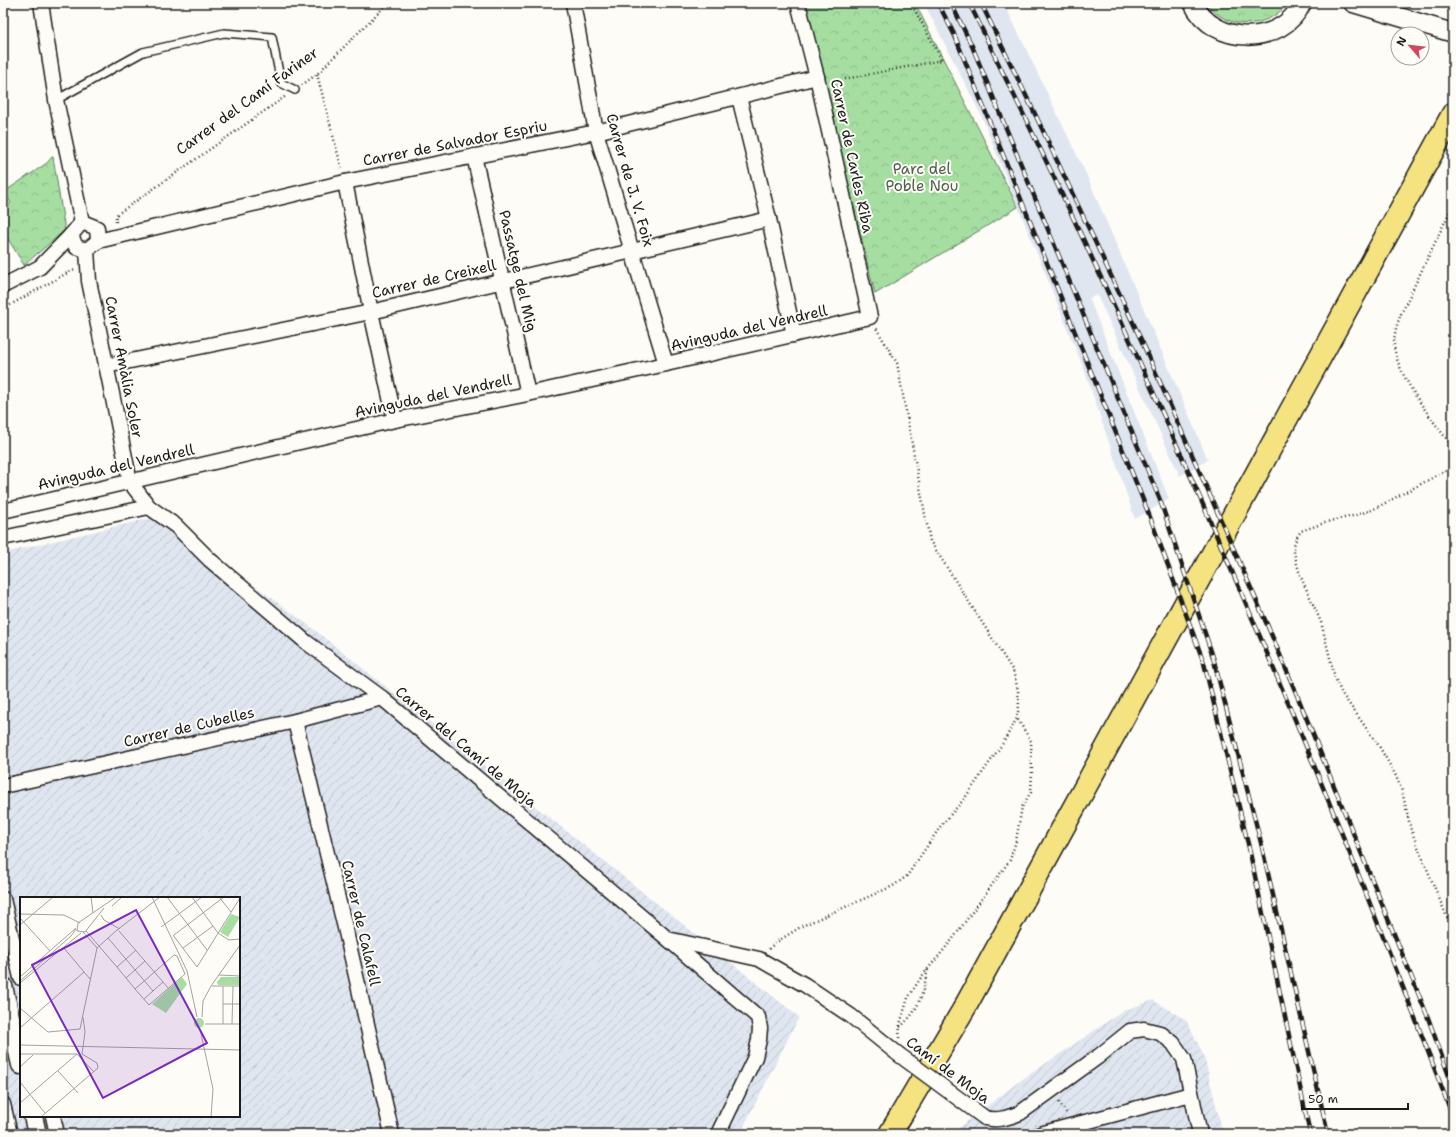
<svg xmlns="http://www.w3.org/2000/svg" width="1456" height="1137" font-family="'Shantell Sans',sans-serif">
  <defs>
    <pattern id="industrial-furrows" width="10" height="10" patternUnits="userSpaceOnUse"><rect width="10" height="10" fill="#e0e6f0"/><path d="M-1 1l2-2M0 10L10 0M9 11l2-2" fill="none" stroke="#c0c5cd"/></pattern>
    <pattern id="grass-tufts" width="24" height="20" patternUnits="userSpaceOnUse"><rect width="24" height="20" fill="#a6dea2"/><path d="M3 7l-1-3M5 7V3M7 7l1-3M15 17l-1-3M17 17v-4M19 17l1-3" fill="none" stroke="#8ebe8b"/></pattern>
    <pattern id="park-crowns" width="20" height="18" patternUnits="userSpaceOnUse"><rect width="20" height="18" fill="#a6dea2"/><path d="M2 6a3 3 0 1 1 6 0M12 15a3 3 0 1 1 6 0" fill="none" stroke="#8ebe8b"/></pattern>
  </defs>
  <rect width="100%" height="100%" fill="#fdfcf7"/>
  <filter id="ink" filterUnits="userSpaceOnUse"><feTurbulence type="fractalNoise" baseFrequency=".025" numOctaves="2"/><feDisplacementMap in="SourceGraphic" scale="8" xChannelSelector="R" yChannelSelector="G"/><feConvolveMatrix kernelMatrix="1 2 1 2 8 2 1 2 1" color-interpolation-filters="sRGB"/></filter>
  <g filter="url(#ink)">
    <!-- built -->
    <path fill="#e0e6f0" d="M924,3H1004L1087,176L1208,460L1180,476L1097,295L1089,298L1169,499L1135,519L1085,372L980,113Z"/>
    <!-- industrial -->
    <g fill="url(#industrial-furrows)" fill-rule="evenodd">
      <path d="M160,516L311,627L799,1017L740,1134H3V553ZM21,898H239V1116H21Z"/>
      <path d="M1153,1000L1186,1020L1204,1056L1223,1134H951L1017,1083L1123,1011Z"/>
    </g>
    <!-- grass -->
    <path fill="url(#grass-tufts)" stroke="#617d5f" d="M1206,3H1288C1267,30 1227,31 1206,3Z"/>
    <!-- park -->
    <g fill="url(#park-crowns)" stroke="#617d5f">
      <path d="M804,3H915L1018,207L875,294Z"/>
      <path d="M52,157H53L65,230L24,265L3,231V209L11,203L4,192L47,163Z"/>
    </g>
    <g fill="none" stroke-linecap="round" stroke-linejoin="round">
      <defs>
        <path id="service" d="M56,100L143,52L224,33L272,37L281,83L295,90"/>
        <g id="minor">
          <path d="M41,3L56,100L82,222"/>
          <path d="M573,3L596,132L666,364"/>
          <path d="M739,97L769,219L794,335"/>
          <path d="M474,156L528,394"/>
          <path d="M345,182L371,312L395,420"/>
          <path d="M82,222L97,228L98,241L87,250L76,247L71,235Z"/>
          <path d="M98,241L345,182L596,132L817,77"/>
          <path d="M87,250L89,281L130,482L149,507L176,526L210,560L306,642L382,698L669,940L758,1017L760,1028L759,1040L755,1057L718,1134"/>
          <path d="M3,286L40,267L71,235"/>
          <path d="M106,366L371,312L769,219"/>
          <path d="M3,511L395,420L528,394L666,364L870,317L817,77L798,3"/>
          <path d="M3,538L149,507"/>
          <path d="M295,721L346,932L392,1134"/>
          <path d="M3,786L295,721L382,698"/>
          <path d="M3,899L21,978"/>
          <path d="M672,940L759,959L805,985L851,1016L898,1054"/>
          <path d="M3,1104L10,1134"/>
          <path d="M53,1116L57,1134"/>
          <path d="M985,1118C998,1121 1007,1118 1020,1113L1099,1056L1130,1031L1144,1029L1160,1033L1173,1043L1184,1059L1200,1134"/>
          <path d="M1040,1134L1191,1094"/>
        </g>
        <g id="tertiary">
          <path d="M1193,3C1213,46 1282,47 1302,3"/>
          <path d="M1353,3L1453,33"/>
          <path d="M3,986L21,1065"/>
          <path d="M33,1116L37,1134"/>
        </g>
        <path id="trunk" d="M890,1134L965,1007L1453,114"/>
      </defs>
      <!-- service casing -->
      <use href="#service" stroke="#1c1c1c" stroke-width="10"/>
      <!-- minor casing -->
      <use href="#minor" stroke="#1c1c1c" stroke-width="17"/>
      <!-- tertiary casing -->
      <use href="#tertiary" stroke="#1c1c1c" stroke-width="21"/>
      <!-- trunk casing -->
      <use href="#trunk" stroke="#1c1c1c" stroke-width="25"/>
      <!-- path -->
      <g stroke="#1c1c1c" stroke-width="2.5" stroke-dasharray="1 3" stroke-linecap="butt">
        <path d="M317,74L342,170"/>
        <path d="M845,79L942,60L911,3"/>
        <path d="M302,85L317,74L388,3"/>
        <path d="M1453,205L1400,316C1397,325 1394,334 1394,344C1395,374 1435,424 1453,447"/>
        <path d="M116,222V215L286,96"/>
        <path d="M3,309L69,272L76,270"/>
        <path d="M1453,467L1372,510L1353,516L1330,521L1301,531L1297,537L1294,545V553L1300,575L1321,622L1335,678L1342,694L1379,746L1395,774L1402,791L1411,830L1453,932"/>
        <path d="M3,875L6,887"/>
        <path d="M769,949L775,943L802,926L893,886L907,876L940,827L965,798L1003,743L1017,718L1019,706L1018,690L1013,671L930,541L897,363L876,328"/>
        <path d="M900,1027C920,1010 923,993 928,968"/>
        <path d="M899,1038L900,1024L908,998L922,976L952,940L1010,860L1016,841L1022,807L1031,792L1032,771L1031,741L1017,718"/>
        <path d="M1059,1102L1067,1114"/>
      </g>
      <!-- service -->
      <use href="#service" stroke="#fdfcf7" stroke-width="7"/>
      <!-- minor -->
      <use href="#minor" stroke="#fdfcf7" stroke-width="14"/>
      <!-- tertiary -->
      <use href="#tertiary" stroke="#fdfcf7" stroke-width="18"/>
      <!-- trunk -->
      <use href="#trunk" stroke="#f5e382" stroke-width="22"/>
      <defs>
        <g id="rail">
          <path d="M938,3L954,34L1150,517L1204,663L1249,848L1310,1134"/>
          <path d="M951,3L972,46L1160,500L1213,657L1261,843L1328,1134"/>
          <path d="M969,3C984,32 997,62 1012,91C1082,233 1148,378 1211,523C1297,719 1377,917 1453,1117"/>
          <path d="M981,3L1036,116L1144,346L1269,629L1297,695L1427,1015L1453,1087"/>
        </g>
      </defs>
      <!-- rail casing -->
      <use href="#rail" stroke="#1c1c1c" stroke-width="4.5"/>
      <!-- rail -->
      <use href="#rail" stroke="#fdfcf7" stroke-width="3" stroke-dasharray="9" stroke-linecap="butt"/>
      <defs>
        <path id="minor-bridge" d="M898,1054L985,1118"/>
      </defs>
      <!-- minor-bridge casing -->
      <use href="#minor-bridge" stroke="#1c1c1c" stroke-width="17" stroke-linecap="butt"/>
      <!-- minor-bridge -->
      <use href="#minor-bridge" stroke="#fdfcf7" stroke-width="14"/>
    </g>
  </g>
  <g text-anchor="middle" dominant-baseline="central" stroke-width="4" stroke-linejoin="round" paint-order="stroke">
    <!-- street labels -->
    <g font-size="15" fill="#1c1c1c" stroke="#fdfcf7">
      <text transform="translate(247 101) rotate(-36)">Carrer del Camí Fariner</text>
      <text transform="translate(455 143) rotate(-11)">Carrer de Salvador Espriu</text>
      <text transform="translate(852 156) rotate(78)">Carrer de Carles Riba</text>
      <text transform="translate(630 180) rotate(74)">Carrer de J. V. Foix</text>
      <text transform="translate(518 271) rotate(77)">Passatge del Mig</text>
      <text transform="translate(434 279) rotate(-13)">Carrer de Creixell</text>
      <text transform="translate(749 328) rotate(-13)">Avinguda del Vendrell</text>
      <text transform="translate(124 367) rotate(79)">Carrer Amàlia Soler</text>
      <text transform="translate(433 396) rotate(-12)">Avinguda del Vendrell</text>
      <text transform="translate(116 467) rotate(-13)">Avinguda del Vendrell</text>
      <text transform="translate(189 727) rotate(-13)">Carrer de Cubelles</text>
      <text transform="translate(466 747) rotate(40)">Carrer del Camí de Moja</text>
      <text transform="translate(361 923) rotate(77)">Carrer de Calafell</text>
      <text transform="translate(948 1070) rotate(37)">Camí de Moja</text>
    </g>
    <!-- park labels -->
    <g font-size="15" fill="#4c604b" stroke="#fdfcf7">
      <text x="922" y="169">Parc del<tspan x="922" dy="17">Poble Nou</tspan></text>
    </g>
  </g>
  <!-- overview -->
  <g transform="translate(20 897)">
    <rect width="220" height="220" fill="#fdfcf7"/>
    <path d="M174 126a5 5 0 1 1 10 0a5 5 0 1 1-10 0Z" fill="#a6dea2"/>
    <path d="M211,17L220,20L208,40L200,35ZM162,80L167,87L146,116L132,107ZM201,80H220V88H198L197,85Z" fill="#a6dea2"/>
    <path fill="none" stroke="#a3a29f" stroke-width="1" d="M71,0L73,16M132,0L167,74L177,120M147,0L187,53M172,0L198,36L209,43L220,42M199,0L211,15M92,9L102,0M84,11L65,35L57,34L58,26L96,0M0,17L44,18L60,26M81,18L84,23L98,31M0,21L30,54M0,28L33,0M141,30L182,0M100,31L97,33L140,0M66,34L97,70L115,92L129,108L165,77L157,59L154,58L115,92M99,34L149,92M63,35L77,51M153,38L177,70L220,1M154,38L204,0M88,41L133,94M43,50L70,82M163,51L193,29M97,70L116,53M199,78L220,79M0,80L56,31M106,81L125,64M0,84L51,39L56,32M0,86L61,36M192,89H220M124,102L143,85M203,107H220M0,111L28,135L60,132L77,51L97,33M182,120L183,104L191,89L220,48M185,127H220M203,127V89M212,127L213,89M0,131L64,75M180,132L193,192L191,220M0,148L220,153M0,157H57M57,157L74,175M0,170L13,158M38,174L58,196M0,185L25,216M0,206L57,157M21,220L78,171L77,166L62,157L65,135L63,120"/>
    <path fill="#7b2cbf" fill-opacity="0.15" stroke="#7b2cbf" stroke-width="2" d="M116,13L187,146L83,201L12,68Z"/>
    <rect width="220" height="220" fill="none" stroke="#1c1c1c" stroke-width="2"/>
  </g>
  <!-- margin -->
  <rect width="1456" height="1137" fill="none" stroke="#fdfcf7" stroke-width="16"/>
  <rect x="8" y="8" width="1440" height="1121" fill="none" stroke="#1c1c1c" stroke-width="1.5" filter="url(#ink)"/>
  <!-- north arrow -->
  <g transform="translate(1410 46) rotate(298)"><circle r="19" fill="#fdfcf7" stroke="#a3a29f"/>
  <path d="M0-3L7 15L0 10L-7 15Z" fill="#d1495b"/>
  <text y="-6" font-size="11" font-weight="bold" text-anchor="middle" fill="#1c1c1c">N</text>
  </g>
  <!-- scale -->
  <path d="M1302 1103v6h106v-6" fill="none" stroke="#1c1c1c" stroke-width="2"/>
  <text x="1308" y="1103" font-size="12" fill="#1c1c1c" stroke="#fdfcf7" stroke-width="3" paint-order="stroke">50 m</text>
</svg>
